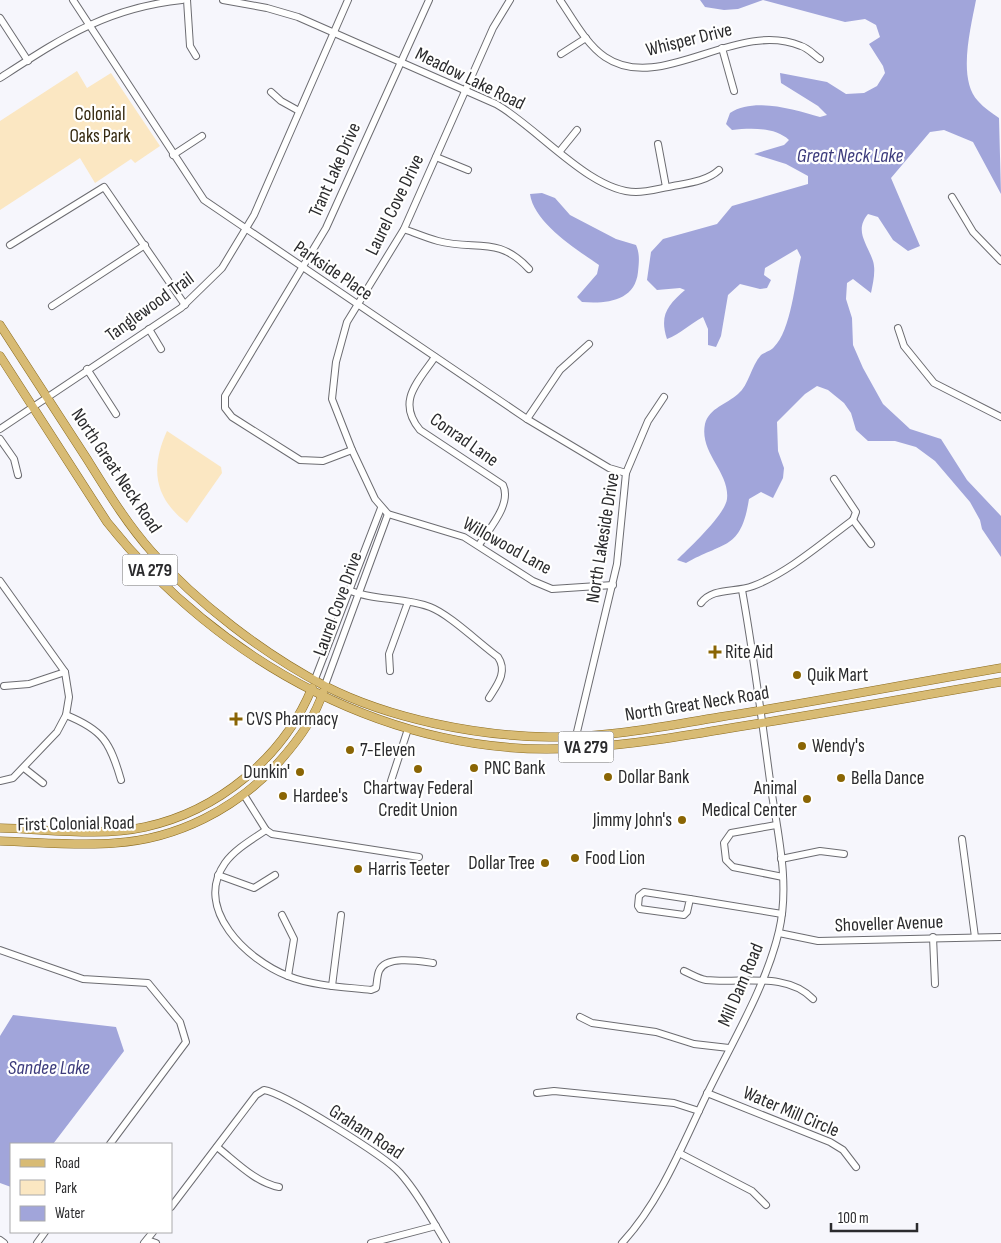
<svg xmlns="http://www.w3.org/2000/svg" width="1001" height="1243" font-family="'Sofia Sans Condensed',sans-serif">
  <rect width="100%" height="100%" fill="#f6f6fc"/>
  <!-- green -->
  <g fill="#fbe7c2">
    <path d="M77,71L87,88L111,73L160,146L135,163L131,159L95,183L80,158L0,210V121Z"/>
    <path d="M167,431L221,467L222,473L187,523C154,498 150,468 167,431Z"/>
  </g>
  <!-- water -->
  <g fill="#a1a5da">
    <path d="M700,0H976C971,27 957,79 978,101C984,108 992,113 999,118L1001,194L973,142L944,130L930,132L891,178L920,246L908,251L893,240L878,217L868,214C854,231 867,243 873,261C876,271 873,283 871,293L853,279L847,283L846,299L852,318L853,345L863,368L883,404L910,429L941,439L967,480L1001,516V557L982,529L980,520L970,502L935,461L916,447L895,441H868L856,430L851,413L844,403L828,390L817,386L805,394L777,422L778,451L784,468L783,478L773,498L761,492L749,499C741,550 725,541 686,563L677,560C689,548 725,515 727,499C730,472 699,453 705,424C709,408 727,404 738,394C749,385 751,366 761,355C765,352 771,351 774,347C791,331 795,281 801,257L797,249L765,268L764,275L771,280L767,288L760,289L740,284L728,295L721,336L716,347L708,345V329L703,317C690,324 680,334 667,339C659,315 668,305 685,290L680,288L657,290L647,280L651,252L663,239L717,224L732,206L808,184V176L786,164L754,154L784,145L789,140C775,127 751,128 732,130L726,124L730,113C755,97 794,110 820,117L827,115L818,106L781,83L780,73L827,82L846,94L864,93L877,86L885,73L883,66L869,44L880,37L876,25L865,19L845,22L763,0L738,9L724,10L705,7Z"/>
    <path d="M542,193L555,198L570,215L616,239L636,245C640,254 639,262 638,272C635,301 607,304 582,302L577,297L597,274L599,265C576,249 534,223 530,194Z"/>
    <path d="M13,1015L116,1027L124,1051L53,1144H11V1187L0,1183V1036Z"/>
  </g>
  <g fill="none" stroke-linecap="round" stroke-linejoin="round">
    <defs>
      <g id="minor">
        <path d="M73,0L204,200L527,419L609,468L626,473"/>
        <path d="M187,0L190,46L196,56"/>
        <path d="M223,0L267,8L298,17L496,104C537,127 590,192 636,192C648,192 661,188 673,186C689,183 707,181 719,170"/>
        <path d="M510,0L493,28L404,229L347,322L336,362L332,399L352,450L375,499L388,514L464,537L533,581L552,589L613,585"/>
        <path d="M560,0C573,19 586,44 605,57C661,95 736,19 801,46C808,48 814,55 820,59"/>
        <path d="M0,18L28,61"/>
        <path d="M722,48L734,91"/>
        <path d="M561,54L586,38"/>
        <path d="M0,78C62,38 106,8 182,0"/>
        <path d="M271,92L281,101L299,111"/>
        <path d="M658,144L666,187"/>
        <path d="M560,151L577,130"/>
        <path d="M173,155L202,136"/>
        <path d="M436,157L468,170"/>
        <path d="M952,197L973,232L1001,261"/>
        <path d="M404,229C415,233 427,238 438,241C475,251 498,235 529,269"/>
        <path d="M10,245L104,187L185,305"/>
        <path d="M52,306L145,245"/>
        <path d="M898,328L904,346L934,383L1001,417"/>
        <path d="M149,329L161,349"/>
        <path d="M435,357C418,382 396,401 420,430L503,485C512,504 489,529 479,545"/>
        <path d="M87,369L116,414"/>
        <path d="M527,419L560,370L589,344"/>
        <path d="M0,429L181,308L222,268L254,215L348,0"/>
        <path d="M0,439L14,459L18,475"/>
        <path d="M352,450L323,461L300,460L232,417L225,408V396L326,228L429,0"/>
        <path d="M834,479L856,512L853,520"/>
        <path d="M853,520L871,544"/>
        <path d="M0,581L65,672L69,697L66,715L57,732L13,778L0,781"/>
        <path d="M348,590C374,601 404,597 430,607C449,614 480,644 498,657C508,672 497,685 489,698"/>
        <path d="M701,603C713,587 735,593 753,586C788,573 823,542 853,520"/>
        <path d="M390,671L389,654L408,602"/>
        <path d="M315,679L381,508"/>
        <path d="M325,685L388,514"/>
        <path d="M4,686L29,684L65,672"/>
        <path d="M66,715C103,730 110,742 121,780"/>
        <path d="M576,748V736L617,564L626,473L648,421L664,397"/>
        <path d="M24,768L43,783"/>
        <path d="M391,781L408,729"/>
        <path d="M244,795L266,830L272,834L419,857"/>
        <path d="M776,825L731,833L724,843L726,860L733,867L783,877"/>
        <path d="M266,830C253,839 235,849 225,863C193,909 247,960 288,976C313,986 344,987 371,990L376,988C377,983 377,976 379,971C386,955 419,961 433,963"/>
        <path d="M962,839L975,937"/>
        <path d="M781,859L820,851L844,854"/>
        <path d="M218,875L254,888L275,875"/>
        <path d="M644,892L690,899L687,912L684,915L640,909L638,906L639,896Z"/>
        <path d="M690,899L782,914"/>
        <path d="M282,915L294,939L288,976"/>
        <path d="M779,933L818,941L1001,937"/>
        <path d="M933,937L935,984"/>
        <path d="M0,950L83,979L148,983L180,1022L186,1042L110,1144"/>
        <path d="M684,971C691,974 699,979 706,980C741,984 786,971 813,999"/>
        <path d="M332,986L341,915"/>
        <path d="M580,1017L592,1023L656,1032L694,1044L729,1048"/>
        <path d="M537,1093L554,1091L674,1103L699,1111"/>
        <path d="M707,1093L830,1142L843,1150L856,1167"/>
        <path d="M217,1147C235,1161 256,1183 279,1187"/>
        <path d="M679,1153L752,1191L766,1205"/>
        <path d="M171,1207L256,1095L264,1090C284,1093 386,1157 400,1173C418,1193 432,1220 446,1243"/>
        <path d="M0,1240L4,1243"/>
        <path d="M147,1240L156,1243"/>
        <path d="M37,1243L45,1232"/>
        <path d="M144,1243L153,1232"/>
        <path d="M371,1243L436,1226"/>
        <path d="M622,1243C660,1202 682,1146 706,1096C731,1044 766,987 779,931C790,884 778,835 771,788C762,722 754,656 742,590"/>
      </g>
      <g id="major">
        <path d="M0,325C29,370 58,415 87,459C107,491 127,524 152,552C197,603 264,654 325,686C390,719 477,736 549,737C607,738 664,726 720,717C814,702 907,684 1001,668"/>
        <path d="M0,356L107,522C218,662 395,760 577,748C630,745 684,736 737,727C825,713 913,697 1001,682"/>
        <path d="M0,828C47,829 99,837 145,827C218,811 283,758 312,688"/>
        <path d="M0,841C38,842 77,846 115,843C177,839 236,809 278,763C296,743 315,718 323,692"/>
      </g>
    </defs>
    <!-- minor casing -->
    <use href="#minor" stroke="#6c6c71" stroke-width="8"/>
    <!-- major casing -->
    <use href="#major" stroke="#8b6b1f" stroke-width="9"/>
    <!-- minor -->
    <use href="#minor" stroke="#fff" stroke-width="6"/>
    <!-- major -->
    <use href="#major" stroke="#d8bb74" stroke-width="8"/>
  </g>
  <!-- markers -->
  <g fill="#8a6504" stroke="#fff" stroke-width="2">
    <path d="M712.5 644.5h5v5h5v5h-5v5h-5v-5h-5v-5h5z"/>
    <circle cx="797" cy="675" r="5"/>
    <path d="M233.5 711.5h5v5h5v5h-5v5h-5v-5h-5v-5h5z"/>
    <circle cx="802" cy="746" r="5"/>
    <circle cx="350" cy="750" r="5"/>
    <circle cx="474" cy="768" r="5"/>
    <circle cx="418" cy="769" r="5"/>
    <circle cx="300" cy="772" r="5"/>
    <circle cx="608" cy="777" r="5"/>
    <circle cx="841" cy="778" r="5"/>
    <circle cx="283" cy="796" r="5"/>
    <circle cx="807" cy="799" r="5"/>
    <circle cx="682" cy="820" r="5"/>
    <circle cx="575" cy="858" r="5"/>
    <circle cx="545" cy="863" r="5"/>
    <circle cx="358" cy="869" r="5"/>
  </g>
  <g text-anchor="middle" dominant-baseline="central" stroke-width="4.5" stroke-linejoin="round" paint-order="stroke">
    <!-- shield labels -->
    <g fill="#fff" stroke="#6b6b6c" stroke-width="1">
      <rect x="122.5" y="554.5" width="55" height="31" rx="4"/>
      <rect x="558.5" y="731.5" width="55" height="31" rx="4"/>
    </g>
    <g font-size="18" font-weight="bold" fill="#2b2b2d">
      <text x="150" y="570">VA 279</text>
      <text x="586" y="747">VA 279</text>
    </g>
    <!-- street labels -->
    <g font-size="19" fill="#2b2b2d" stroke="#fff">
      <text transform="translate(689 40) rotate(-14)">Whisper Drive</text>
      <text transform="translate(470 79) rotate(26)">Meadow Lake Road</text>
      <text transform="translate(335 170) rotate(-66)">Trant Lake Drive</text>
      <text transform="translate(395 205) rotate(-64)">Laurel Cove Drive</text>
      <text transform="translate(333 271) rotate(34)">Parkside Place</text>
      <text transform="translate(150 307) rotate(-36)">Tanglewood Trail</text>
      <text transform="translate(464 440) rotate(35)">Conrad Lane</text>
      <text transform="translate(116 471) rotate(56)">North Great Neck Road</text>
      <text transform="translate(603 538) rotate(-81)">North Lakeside Drive</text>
      <text transform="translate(507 546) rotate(29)">Willowood Lane</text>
      <text transform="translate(338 604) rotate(-70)">Laurel Cove Drive</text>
      <text transform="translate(697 704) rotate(-9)">North Great Neck Road</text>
      <text transform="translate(76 824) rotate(-1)">First Colonial Road</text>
      <text transform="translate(889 924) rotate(-2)">Shoveller Avenue</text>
      <text transform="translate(741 985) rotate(-67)">Mill Dam Road</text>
      <text transform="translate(791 1112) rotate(23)">Water Mill Circle</text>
      <text transform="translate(366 1132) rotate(33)">Graham Road</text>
    </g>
    <!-- park labels -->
    <g font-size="19" fill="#352910" stroke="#fff">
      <text x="100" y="114">Colonial<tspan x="100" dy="22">Oaks Park</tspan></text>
    </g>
    <!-- poi labels -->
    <g font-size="19" fill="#2b2b2d" stroke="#fff" text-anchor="start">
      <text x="725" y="652">Rite Aid</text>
      <text x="807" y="675">Quik Mart</text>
      <text x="246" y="719">CVS Pharmacy</text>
      <text x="812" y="746">Wendy's</text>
      <text x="360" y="750">7-Eleven</text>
      <text x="484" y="768">PNC Bank</text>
      <text x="290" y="772" text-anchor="end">Dunkin'</text>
      <text x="618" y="777">Dollar Bank</text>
      <text x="851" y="778">Bella Dance</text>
      <text x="418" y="788" text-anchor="middle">Chartway Federal<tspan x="418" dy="22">Credit Union</tspan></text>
      <text x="797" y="788" text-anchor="end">Animal<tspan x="797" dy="22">Medical Center</tspan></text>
      <text x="293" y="796">Hardee's</text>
      <text x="672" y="820" text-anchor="end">Jimmy John's</text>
      <text x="585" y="858">Food Lion</text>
      <text x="535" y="863" text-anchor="end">Dollar Tree</text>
      <text x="368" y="869">Harris Teeter</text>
    </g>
    <!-- water labels -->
    <g font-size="20" font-style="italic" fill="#3c3b7c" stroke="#fff">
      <text x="850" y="156">Great Neck Lake</text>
      <text x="49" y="1068">Sandee Lake</text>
    </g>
  </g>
  <!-- legend -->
  <rect x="10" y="1143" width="162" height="90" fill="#ffffff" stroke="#aaaaab"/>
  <rect x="20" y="1159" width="25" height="8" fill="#d8bb74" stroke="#aaaaab"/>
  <text x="55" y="1168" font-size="15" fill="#2b2b2d">Road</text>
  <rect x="20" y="1180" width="25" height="15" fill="#fbe7c2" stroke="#aaaaab"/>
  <text x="55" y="1193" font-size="15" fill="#2b2b2d">Park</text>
  <rect x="20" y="1206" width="25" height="15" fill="#a1a5da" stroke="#aaaaab"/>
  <text x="55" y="1218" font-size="15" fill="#2b2b2d">Water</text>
  <!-- scale -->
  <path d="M831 1223v8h86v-8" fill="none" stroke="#2b2b2d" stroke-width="2.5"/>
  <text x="838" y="1223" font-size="15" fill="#2b2b2d" stroke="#ffffff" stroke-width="4" paint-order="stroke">100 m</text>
</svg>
